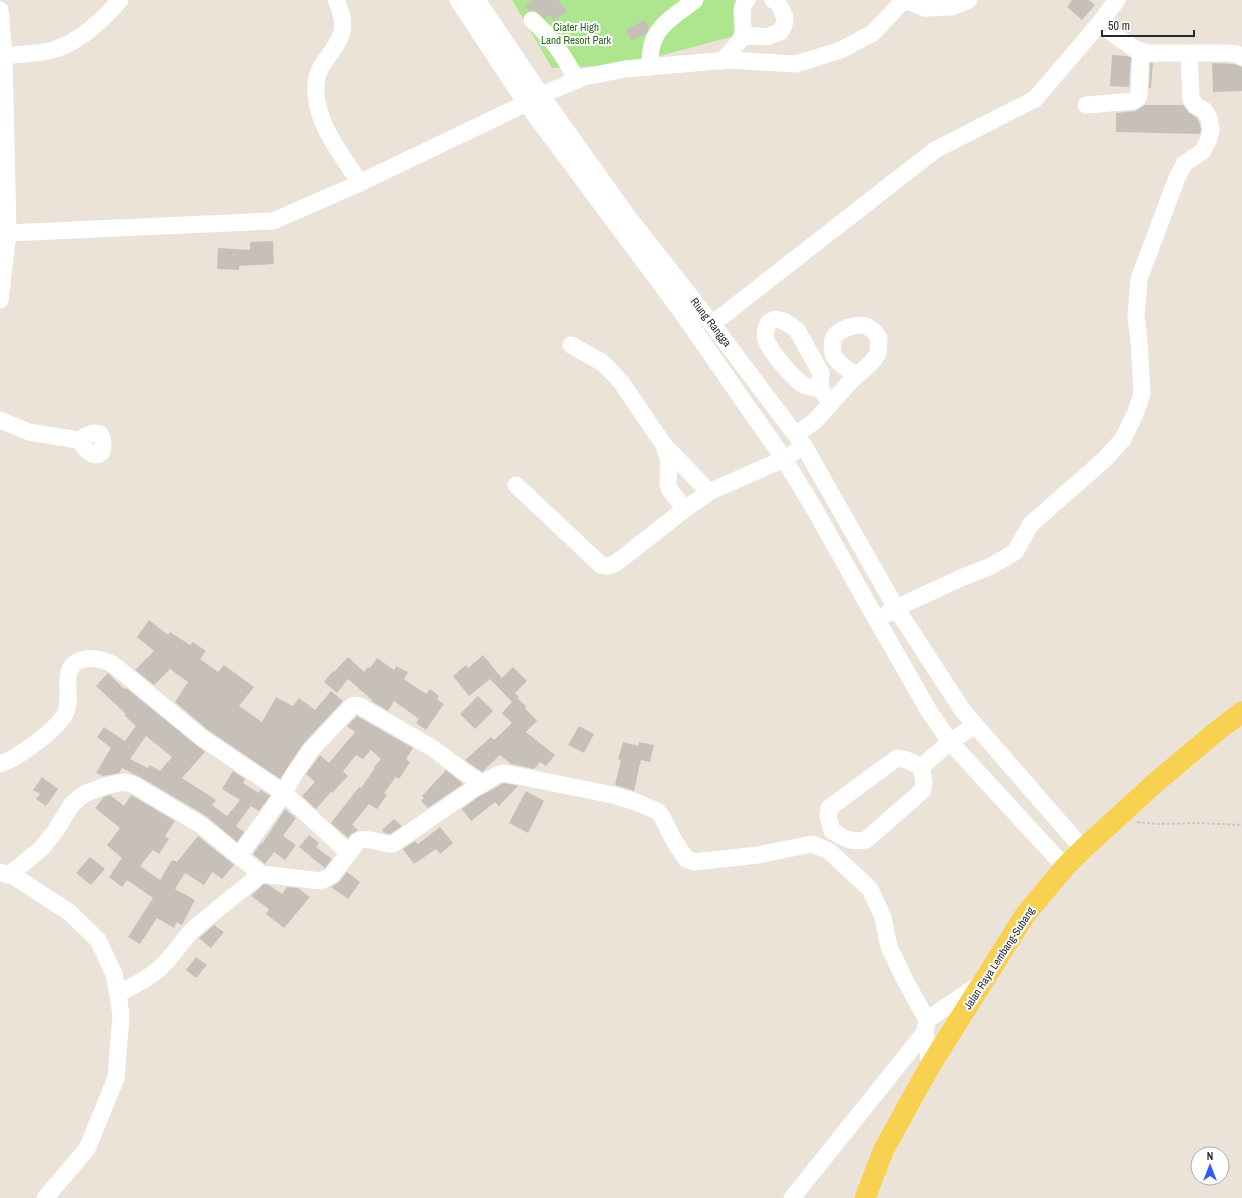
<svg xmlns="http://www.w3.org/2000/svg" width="1242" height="1198" font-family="'Archivo Narrow',sans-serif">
  <rect width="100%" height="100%" fill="#ece3d8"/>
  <!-- green -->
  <path fill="#aee690" d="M512,0H750L749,32L626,65L552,68Z"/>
  <!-- building -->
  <g fill="#c6c0b8" fill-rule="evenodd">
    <path d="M533,0H558L567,11L554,21L549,15L545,19L535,10L529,11L525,6Z"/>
    <path d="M1072,0H1089L1095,5L1082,20L1067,7Z"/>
    <path d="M645,20L649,28L646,34L631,41L626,29Z"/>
    <path d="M1112,55L1127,56L1131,58L1129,87L1110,86Z"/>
    <path d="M1150,63H1153L1151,88H1149Z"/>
    <path d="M1212,63L1234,64L1242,67V91L1213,92Z"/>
    <path d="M1145,105H1183L1188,112L1197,118L1199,122L1201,129L1200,134L1116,132V113L1135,111Z"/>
    <path d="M273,241L274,264L239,266V270L217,269L218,248L250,250V242Z"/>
    <path d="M149,620L168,635L170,632L190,645L193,642L206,651L200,659L218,672L224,665L254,687L239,706L262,722L276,697L293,706L299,698L315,710L331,691L343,701L303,744L280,779L208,730L175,702L188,682L170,669L154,685L135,670L154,651L137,637Z"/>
    <path d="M483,655L502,678L513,667L527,681L515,693L519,697L517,698L526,706L525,708L537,721L526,732L555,755L546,766L540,762L534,769L511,764L500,755L482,772L465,760L491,737L494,740L512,723L502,713L512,702L490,679L469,696L453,676L466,665L468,668Z"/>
    <path d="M348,657L364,672L368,667L370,668L377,658L394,670L396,666L408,672L404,679L426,694L430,689L439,696L437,699L444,704L426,730L416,723L419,719L394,701L388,711L371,701L372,700L348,679L337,693L324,682L333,671L334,672Z"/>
    <path d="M108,673L124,689L126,688L205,752L182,778L216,800L212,805L227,816L240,800L222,789L233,771L245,779L243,783L259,793L261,790L270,796L259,811L251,806L236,826L244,832L237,842L206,816L142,778L122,768L119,773L103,776L96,773L111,748L97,737L104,727L125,741L136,726L124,715L126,714L96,686ZM146,736L172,757L160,771L150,765L148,768L130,759Z"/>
    <path d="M478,696L493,711L475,729L460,714Z"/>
    <path d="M357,716L413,748L406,759L410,762L407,767L399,779L396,777L384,793L387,795L377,809L369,804L352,825L358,830L350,835L348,838L331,823L359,787L361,788L375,768L374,767L381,759L371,750L363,759L356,755L343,771L348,776L332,793L331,792L316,809L302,796L315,782L306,774L320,755L329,763L355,732L347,726Z"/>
    <path d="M579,726L594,734L584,753L568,745Z"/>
    <path d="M623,742L638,746L639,742L654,745L650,762L641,760L634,791L615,785L621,760L618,759Z"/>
    <path d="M446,770L463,784L428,808L421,801L424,798L422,796Z"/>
    <path d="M42,777L58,789L46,806L36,799L40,794L33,790Z"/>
    <path d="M504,783L518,786L499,806L495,802L471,821L462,809L478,797Z"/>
    <path d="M526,791L544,801L528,833L509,823Z"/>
    <path d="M110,795L124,806L131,795L175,821L165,836L169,839L159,854L153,850L140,866L160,880L172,860L177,862L198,836L234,865L222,879L212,872L204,885L185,873L175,889L195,900L182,925L177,922L174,928L157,918L140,944L128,937L153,898L127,880L122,887L109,877L122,858L107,845L120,828L95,808L104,797Z"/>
    <path d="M285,809L296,818L283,836L296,845L285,860L274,852L265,864L253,854L261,843L262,844Z"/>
    <path d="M394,819L402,826L390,834L384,833L382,830Z"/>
    <path d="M440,827L453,843L440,854L436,849L414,864L403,849L415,841L418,844Z"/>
    <path d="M309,835L319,843L316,847L332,859L325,868L299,847Z"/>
    <path d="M90,857L105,869L91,885L76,873Z"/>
    <path d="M347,872L360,882L348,899L331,887L339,882Z"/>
    <path d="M264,884L269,885L282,894L287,887L298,888L310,897L284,928L266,914L269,909L251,896Z"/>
    <path d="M214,925L224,932L211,948L199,938Z"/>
    <path d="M196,957L207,965L196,978L186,970Z"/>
  </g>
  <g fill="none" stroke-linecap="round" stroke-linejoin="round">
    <!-- path -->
    <path stroke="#c7c7c7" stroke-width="2" stroke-dasharray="3 2" stroke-linecap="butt" d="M1137,822L1159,824L1201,823L1242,825"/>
    <!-- minor -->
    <g stroke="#fff" stroke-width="17">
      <path d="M336,0C339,6 340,11 342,17C348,46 317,58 316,84C313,121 341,153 360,183"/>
      <path d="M458,0L526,103L678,307L784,459L815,510L870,608L929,711L950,742L1065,867"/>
      <path d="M477,0L541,95L625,213L712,324L804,446L896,608L963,711L1083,849"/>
      <path d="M905,0L925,8L951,7L969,0"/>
      <path d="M0,10L4,56L8,233L273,221L351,187L533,100L541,95L584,77L625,69L728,60L796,64L841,50L873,33L904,0"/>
      <path d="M532,20C554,40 563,55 577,80"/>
      <path d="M1099,24L1135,49L1148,53H1226L1237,54L1242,57"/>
      <path d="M742,37L755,36L766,37L780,32L784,25L785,17L778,3L773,0"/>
      <path d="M4,56C18,54 40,54 53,50C80,42 102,21 120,0"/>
      <path d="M722,61C727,55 740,43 742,36C746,25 737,8 747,0"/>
      <path d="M650,67C650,60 650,52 652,45C658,23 678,14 695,0"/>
      <path d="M1086,105L1134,101L1138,98L1139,94L1141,51"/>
      <path d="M0,300L8,233"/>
      <path d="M712,324L935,150L1035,99L1099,24L1117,0"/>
      <path d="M571,345L603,363L621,382L664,445L709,492"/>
      <path d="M820,389L821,373L797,330L784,321L775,319L769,322C766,327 764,333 766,340C770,351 792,377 802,384C807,387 814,388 820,389L831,403"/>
      <path d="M0,420L29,432L79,440C86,436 93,430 101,435L103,442L102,452C92,460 85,448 79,440"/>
      <path d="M796,434L814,422L849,383L872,362L878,353L879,338C876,333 872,328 865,326C857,323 839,329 834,337C831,342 832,353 835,358C841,366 849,370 857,376"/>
      <path d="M664,445L669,461L668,485L670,490L685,509"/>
      <path d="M516,485L601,565L608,566L616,563L685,509L709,492L784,459L793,453"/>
      <path d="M887,614L896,608L961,578L991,566L1015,552L1031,524L1105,459L1123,439L1135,414L1142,394L1139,341L1136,315L1139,279L1177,178L1184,164L1203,151L1208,141L1211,130L1209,118L1204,110L1196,106L1191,99L1189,53"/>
      <path d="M0,764C18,758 53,732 64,716C76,698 55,665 85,659C96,657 105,660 114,665L202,738L284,793L239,856L261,874L321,881L331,876L358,841C368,836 382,845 393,844L473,789L497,775L504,773L613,795L636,802L657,811L662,817L673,839L686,859L694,862L758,855L812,844L829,851L870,889L883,917L889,947L906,982L927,1020L925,1032L930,1066"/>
      <path d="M921,767L907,760L897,758L829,808L828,816L832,831C845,838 850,843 866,840L923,790L924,782L921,767L950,742L975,725"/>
      <path d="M349,853L284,793L293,776L310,751L352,706L355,705L360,706L434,749L467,774L483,784"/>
      <path d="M0,872L15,877L69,912L98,940L114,974L118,994L121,1016L116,1078L87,1149L45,1198"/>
      <path d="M9,875L42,848L56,830L72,804L84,794L105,786L124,782L134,785L201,825L239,856"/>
      <path d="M118,994C134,985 152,977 164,964C175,953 183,939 194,929C216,909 239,893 261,874"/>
      <path d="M927,1020L981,983"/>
      <path d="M792,1198L925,1032"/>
    </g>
    <!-- major -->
    <path stroke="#f8d150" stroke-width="21" d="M865,1198L884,1149L930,1066L1025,915L1065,867L1083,849L1155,783L1217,731L1242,712"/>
  </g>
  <g text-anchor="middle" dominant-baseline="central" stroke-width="4" stroke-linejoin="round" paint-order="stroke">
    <!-- park labels -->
    <g font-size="11" fill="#266815" stroke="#fff">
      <text x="576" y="27">Ciater High<tspan x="576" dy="13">Land Resort Park</tspan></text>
    </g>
    <!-- street labels -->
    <g font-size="11" fill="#282828" stroke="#fff">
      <text transform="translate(711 322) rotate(52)">Riung Rangga</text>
      <text transform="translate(999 958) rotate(-57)">Jalan Raya Lembang-Subang</text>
    </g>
  </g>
  <!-- north arrow -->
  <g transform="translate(1210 1166)"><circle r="19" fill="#ffffff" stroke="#a9a9a9"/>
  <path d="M0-3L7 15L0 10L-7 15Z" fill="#3158ff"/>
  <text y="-6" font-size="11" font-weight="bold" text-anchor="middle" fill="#282828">N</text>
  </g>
  <!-- scale -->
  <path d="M1102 30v6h92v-6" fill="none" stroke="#282828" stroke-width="2"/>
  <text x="1108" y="30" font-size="12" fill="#282828" stroke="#ffffff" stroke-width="3" paint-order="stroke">50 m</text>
</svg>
